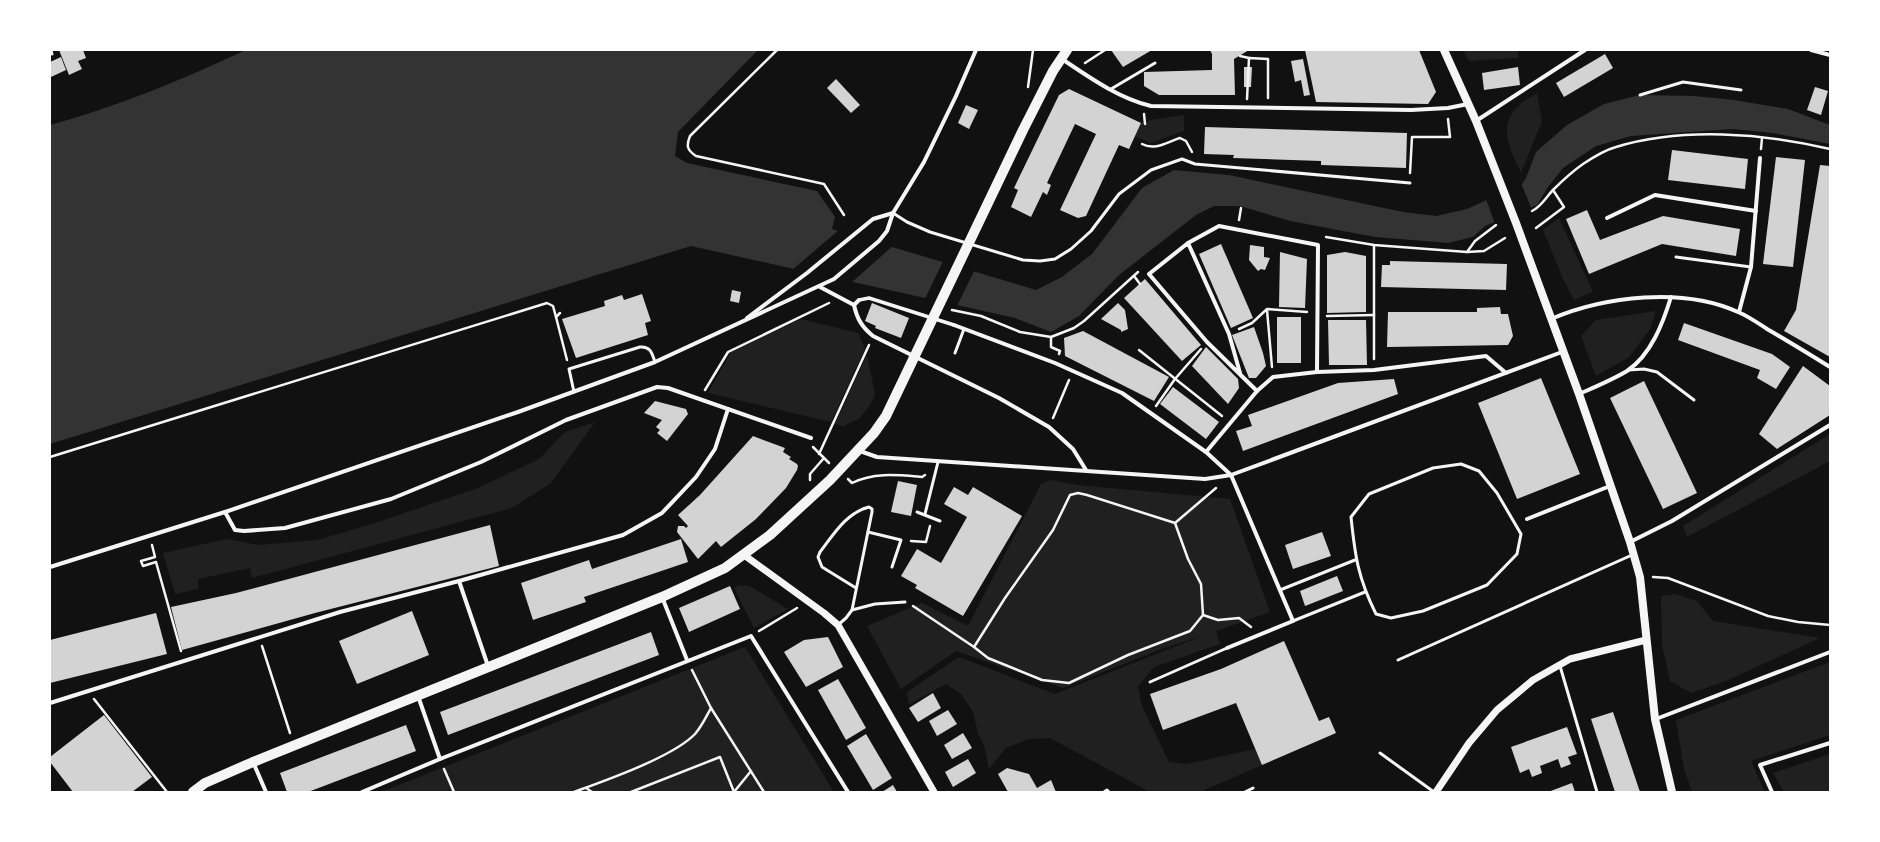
<svg xmlns="http://www.w3.org/2000/svg" width="1880" height="842" font-family="Quicksand,sans-serif">
  <rect width="100%" height="100%" fill="#111"/>
  <!-- green -->
  <g fill="#202020">
    <path d="M1463,50H1518V58L1469,61Z"/>
    <path d="M1537,93L1542,121L1521,173C1511,150 1496,127 1519,105C1524,100 1532,97 1537,93Z"/>
    <path d="M1184,115V131L1151,143L1135,136L1141,123H1145L1150,120Z"/>
    <path d="M1559,218L1593,292L1574,300L1563,279L1543,230Z"/>
    <path d="M1656,311L1650,329L1629,357L1596,376L1581,336L1596,320Z"/>
    <path d="M801,319L858,333L865,349L831,422L708,393L731,352Z"/>
    <path d="M867,355L875,394L870,405L859,419L843,426L835,424Z"/>
    <path d="M595,422L551,483L512,508L252,578L250,568L198,579V589L175,594L163,553L226,539L259,545L318,540L378,522L478,488L539,459L565,432Z"/>
    <path d="M1830,434V461L1687,537L1683,526Z"/>
    <path d="M1050,480L1077,485L1230,499L1270,612L1216,631L1220,644L1154,667L1138,686L1142,706L1169,762L1187,764L1255,749L1262,765L1200,792H1150L1050,738L1029,739L1006,748L989,769L984,745L978,733L973,712L961,694L946,684L909,704L907,692L959,657L1055,694L1202,636L1164,648L1063,688L956,651L901,689L867,626L922,603L968,626L1041,484Z"/>
    <path d="M739,585L749,586L788,609L754,628L734,588Z"/>
    <path d="M1675,594L1697,601L1713,621L1820,638L1726,681L1691,693L1670,681L1662,645L1661,596Z"/>
    <path d="M745,647L834,792H381Z"/>
    <path d="M1830,662V735L1751,761L1765,792H1692L1684,769L1676,720Z"/>
    <path d="M1830,754V792H1784L1773,773Z"/>
  </g>
  <!-- water -->
  <path fill="#333" d="M246,50H758L678,132L675,156L687,163L817,191L835,217L832,229L1036,290L1062,277L1092,254L1142,188L1174,170L1229,175L1403,212L1436,216L1467,209L1522,184L1526,178L1536,152L1567,125L1604,104L1640,95L1694,96L1734,100L1788,109L1830,125V144L1773,133L1733,129L1631,136L1596,146L1563,168L1548,187L1537,205L1485,226L1473,237L1448,243L1375,237L1290,221L1240,206H1214L1196,215L1119,275L1079,316L1051,332L1015,318L691,246L50,444V125C117,107 183,79 246,50Z"/>
  <!-- pier -->
  <g fill="#111">
    <path d="M1521,183L1532,210L1495,224L1486,199Z"/>
    <path d="M840,229L894,245L851,283L792,270Z"/>
    <path d="M944,259L975,269L957,306L925,299Z"/>
  </g>
  <!-- building -->
  <g fill="#d3d3d3">
    <path d="M59,50H83L86,58L78,61L82,69L69,75Z"/>
    <path d="M1111,50H1152L1123,67Z"/>
    <path d="M1210,50H1249L1234,59L1235,95H1159L1144,86V72L1212,70V54Z"/>
    <path d="M1305,50H1419L1436,92L1428,104L1316,102Z"/>
    <path d="M1605,54L1613,68L1564,97L1556,83Z"/>
    <path d="M61,57L66,70L51,77L50,62Z"/>
    <path d="M1303,59L1310,95L1304,96L1301,80L1295,82L1291,61Z"/>
    <path d="M1244,67H1252L1251,87H1244Z"/>
    <path d="M1518,67L1520,85L1484,90L1482,73Z"/>
    <path d="M836,79L860,105L851,113L827,88Z"/>
    <path d="M1815,87L1828,91L1821,115L1807,110Z"/>
    <path d="M1069,89L1141,123L1129,149L1119,145L1086,216L1078,218L1060,210L1096,134L1075,124L1047,183L1051,185L1047,195L1043,192L1031,217L1011,207L1018,190L1014,188L1059,95Z"/>
    <path d="M966,105L978,110L969,129L958,123Z"/>
    <path d="M1205,127L1407,133L1406,168L1321,165V161L1233,158L1234,155L1204,154Z"/>
    <path d="M1672,150L1748,159L1745,189L1668,180Z"/>
    <path d="M1776,157L1805,160L1793,267L1763,264Z"/>
    <path d="M1820,165L1830,166V357L1784,331L1796,310Z"/>
    <path d="M1587,210L1600,240L1663,216L1740,229L1736,256L1662,244L1589,274L1566,219Z"/>
    <path d="M1221,244L1253,318L1231,328L1199,254Z"/>
    <path d="M1250,245L1264,247V257L1270,258L1265,270L1261,269L1258,271L1249,260Z"/>
    <path d="M1280,252L1307,259L1305,308L1279,307Z"/>
    <path d="M1345,252L1366,256V312L1327,313V255Z"/>
    <path d="M1390,261L1507,264L1506,290L1381,287L1382,265H1390Z"/>
    <path d="M1145,279L1201,345L1182,361L1124,298Z"/>
    <path d="M732,290L741,292L739,303L730,301Z"/>
    <path d="M642,294L651,321L645,323L648,335L576,358L562,319L605,306L604,301L622,295L624,300Z"/>
    <path d="M872,303L909,318L901,338L875,328L876,326L865,321Z"/>
    <path d="M1118,303L1125,310L1128,329L1121,332V330L1101,319Z"/>
    <path d="M1500,307L1501,314H1508L1513,336L1508,345L1387,347L1388,312H1477V308Z"/>
    <rect x="1277" y="317" width="24" height="46"/>
    <path d="M1328,320H1366L1367,365H1329Z"/>
    <path d="M1684,323L1772,354L1790,367L1776,389L1757,378L1760,370L1678,340Z"/>
    <path d="M1254,327L1263,353L1266,366L1256,378H1249L1232,335Z"/>
    <path d="M1083,331L1169,377L1154,401L1065,356L1064,338Z"/>
    <path d="M1206,347L1238,379L1239,388L1228,404L1192,366Z"/>
    <path d="M1803,366L1830,386V415L1777,449L1759,434Z"/>
    <path d="M1541,378L1580,474L1517,499L1478,403Z"/>
    <path d="M1394,379L1398,394L1243,451L1236,431L1252,426L1248,415L1338,383Z"/>
    <path d="M1644,381L1697,493L1663,509L1610,398Z"/>
    <path d="M1173,387L1219,422L1206,439L1160,404Z"/>
    <path d="M655,401L686,409L688,414L667,441L657,433L660,430L656,427L662,420L644,413Z"/>
    <path d="M753,436L785,448L783,452L791,457L789,459L797,464L798,466L797,470L786,488L756,519L721,547L716,541L698,559L677,532L678,526H684L686,528L688,526L678,515L700,495Z"/>
    <path d="M898,481L917,485L911,516L891,512Z"/>
    <path d="M954,487L968,495L973,487L1022,516L963,616L915,588L917,585L901,576L917,549L941,563L967,517L944,504Z"/>
    <path d="M490,525L499,566L315,613L182,650L171,607L236,593Z"/>
    <path d="M1322,532L1331,556L1293,569L1285,545Z"/>
    <path d="M681,539L688,562L584,597L586,602L533,620L521,583L589,560L592,569Z"/>
    <path d="M1337,576L1343,591L1305,606L1300,591Z"/>
    <path d="M730,586L740,609L689,632L679,608Z"/>
    <path d="M412,611L429,655L357,684L339,641Z"/>
    <path d="M156,613L167,654L50,683V640Z"/>
    <path d="M651,632L659,655L448,735L440,712Z"/>
    <path d="M828,637L843,667L806,687L784,652L804,640Z"/>
    <path d="M1284,641L1319,721L1329,717L1336,733L1262,765L1236,703L1163,730L1150,694L1221,669Z"/>
    <path d="M838,679L866,728L846,740L818,690Z"/>
    <path d="M933,693L941,708L918,722L909,708Z"/>
    <path d="M948,710L957,724L937,736L929,721Z"/>
    <path d="M1613,712L1640,792H1615L1591,719Z"/>
    <path d="M104,715L152,777L132,792H73L50,762V757Z"/>
    <path d="M406,725L416,751L308,792H287L280,773Z"/>
    <path d="M1567,727L1577,754L1568,757L1571,764L1561,768L1558,759L1540,766L1542,773L1532,777L1529,769L1520,773L1511,747Z"/>
    <path d="M963,733L972,748L952,759L944,745Z"/>
    <path d="M866,734L892,778L873,790L847,746Z"/>
    <path d="M968,759L976,773L953,787L945,772Z"/>
    <path d="M1007,768L1029,774L1037,788L1051,780L1056,792H1008L998,774Z"/>
    <path d="M1572,783L1575,792H1548Z"/>
    <path d="M893,785L897,792H882Z"/>
  </g>
  <g fill="none" stroke-linecap="round" stroke-linejoin="round">
    <!-- path -->
    <g stroke="#f5f5f5" stroke-width="2.5">
      <path d="M777,50L690,136C686,146 687,150 696,156L824,184L844,215"/>
      <path d="M1240,56L1249,58"/>
      <path d="M1085,63L1105,50"/>
      <path d="M1028,87L1033,50"/>
      <path d="M1247,99L1249,58L1268,59V98"/>
      <path d="M1144,114L1145,124"/>
      <path d="M1142,144C1155,151 1167,142 1180,138L1186,141L1192,152"/>
      <path d="M1761,149L1762,138"/>
      <path d="M1410,173L1412,137H1450L1448,119"/>
      <path d="M1532,211C1542,206 1546,197 1553,190C1562,181 1573,171 1583,164C1592,158 1605,150 1616,147C1682,127 1763,133 1830,149"/>
      <path d="M1239,220L1241,208"/>
      <path d="M1536,228L1564,207L1553,190"/>
      <path d="M1326,237L1374,245L1467,252L1484,251L1505,238"/>
      <path d="M1467,252L1475,241L1496,225"/>
      <path d="M1134,276L1140,284"/>
      <path d="M952,310L981,316L1020,332L1051,337L1074,328L1084,321L1138,272"/>
      <path d="M1267,310L1272,367"/>
      <path d="M560,313L556,317L567,360"/>
      <path d="M1327,316L1374,315"/>
      <path d="M1239,329L1252,323L1267,309L1307,312"/>
      <path d="M1051,337V347L1060,351L1059,354"/>
      <path d="M1139,350L1222,416"/>
      <path d="M1374,359V245"/>
      <path d="M705,390L728,352L829,303"/>
      <path d="M1156,406L1175,379L1201,349"/>
      <path d="M1053,418L1069,380"/>
      <path d="M813,447L829,463"/>
      <path d="M819,454L869,345"/>
      <path d="M50,457L547,303L553,306L556,317"/>
      <path d="M848,479L852,483C874,472 898,475 922,477L925,475"/>
      <path d="M810,480V474L824,458"/>
      <path d="M1175,523L1216,488"/>
      <path d="M911,541L926,542L930,526"/>
      <path d="M152,545L155,557L141,561L143,566L156,562L181,651"/>
      <path d="M1653,577L1668,578L1768,616L1798,622L1830,625"/>
      <path d="M913,606L974,647L988,658L1042,680L1069,683L1128,655L1190,631L1203,615L1201,584L1188,559L1175,523L1087,495L1078,493L1070,495L1053,530L1005,598L974,647"/>
      <path d="M1203,615L1218,620L1239,618L1251,627"/>
      <path d="M759,631L797,608"/>
      <path d="M262,646L290,733"/>
      <path d="M692,670L711,708L764,792"/>
      <path d="M94,699L167,792"/>
      <path d="M444,769L454,792"/>
      <path d="M586,788L592,792"/>
      <path d="M574,792C604,781 673,757 695,734C702,726 706,717 711,708"/>
      <path d="M631,792L720,757L734,792"/>
      <path d="M734,792L751,771"/>
    </g>
    <!-- service -->
    <g stroke="#f5f5f5" stroke-width="3">
      <path d="M51,50L52,54"/>
      <path d="M1111,89L1155,63"/>
      <path d="M1640,95L1683,82L1741,90"/>
      <path d="M893,213L907,222L930,232L1023,260L1040,261L1055,259L1071,249L1091,231L1119,194L1151,170L1182,159L1195,164L1410,183"/>
      <path d="M1676,257L1751,267"/>
      <path d="M955,353L964,329"/>
      <path d="M1628,370L1644,369L1657,372L1694,400"/>
      <path d="M574,392L569,369L640,347C651,346 652,354 655,362"/>
      <path d="M1461,464L1479,471L1497,493L1521,534L1517,554L1487,585L1423,611L1391,618L1376,614C1358,578 1355,556 1351,517L1369,494L1433,468Z"/>
      <path d="M917,512L940,521"/>
      <path d="M925,514L938,462"/>
      <path d="M868,532L901,540L892,567"/>
      <path d="M1280,590L1355,560"/>
      <path d="M852,610L875,604L905,602"/>
      <path d="M1293,621L1365,592"/>
      <path d="M838,625L846,618L852,610L872,512V509L869,507C846,513 834,534 820,552L818,557L822,567L856,588"/>
      <path d="M1398,660L1632,555"/>
      <path d="M1560,666L1597,792"/>
      <path d="M1150,682L1227,648"/>
      <path d="M1380,753L1434,792"/>
      <path d="M1104,792L1107,790L1109,792"/>
      <path d="M1245,792L1253,788"/>
    </g>
    <!-- pedestrian -->
    <path stroke="#f5f5f5" stroke-width="3.5" d="M859,300L869,298L954,325"/>
    <!-- minor -->
    <g stroke="#f5f5f5" stroke-width="4">
      <path d="M1811,50L1830,55"/>
      <path d="M1062,59C1089,77 1118,98 1151,106L1411,110L1448,108L1468,104"/>
      <path d="M1476,121L1585,50"/>
      <path d="M1607,218L1655,195L1756,211"/>
      <path d="M1188,243L1219,226L1318,245L1317,372"/>
      <path d="M820,287L854,305L859,300"/>
      <path d="M854,305C857,319 862,327 873,336L999,398L1049,427L1073,449L1086,470"/>
      <path d="M1739,312L1751,267L1760,158"/>
      <path d="M747,318L807,273L873,219L893,213"/>
      <path d="M1551,319C1605,296 1683,287 1738,312C1748,316 1758,323 1767,329C1788,341 1809,354 1830,367"/>
      <path d="M954,325L1055,363L1122,393L1206,452L1231,475L1293,621L1227,648"/>
      <path d="M1240,373L1229,334L1188,243L1149,274L1207,342L1257,391"/>
      <path d="M1579,394C1595,387 1612,380 1627,371C1651,355 1663,323 1671,297"/>
      <path d="M857,450L877,457L1205,479L1231,475L1562,352"/>
      <path d="M1206,452L1257,391L1273,377L1317,372L1374,370L1486,356L1506,373"/>
      <path d="M225,512L235,530L244,531L285,528L391,499L481,462L566,420L657,387L668,388L811,438"/>
      <path d="M1527,519L1610,486"/>
      <path d="M1630,542L1672,521L1830,425"/>
      <path d="M50,567L225,512L518,412L655,362L834,279L879,241L887,231L893,213L924,162L956,96L976,50"/>
      <path d="M459,581L623,535L662,513L696,477L715,449L728,409"/>
      <path d="M662,597L687,660"/>
      <path d="M418,696L440,759"/>
      <path d="M50,703L340,612L459,581L488,666"/>
      <path d="M1656,719L1830,652"/>
      <path d="M253,762L266,792"/>
      <path d="M362,792L440,759L751,636L848,792"/>
      <path d="M1772,792L1760,765L1830,743"/>
    </g>
    <!-- tertiary -->
    <g stroke="#f5f5f5" stroke-width="7">
      <path d="M744,555L824,613L838,625L934,792"/>
      <path d="M1436,792L1469,743L1497,710L1533,680L1570,659L1646,640"/>
    </g>
    <!-- secondary -->
    <path stroke="#f5f5f5" stroke-width="8" d="M1444,50L1476,121L1516,223L1579,394L1630,542L1640,577L1655,719L1672,792"/>
    <!-- primary -->
    <path stroke="#f5f5f5" stroke-width="10" d="M193,792L205,783L253,762L662,597L725,568L770,535L830,480L874,433L886,416L1023,130L1053,71L1067,50"/>
  </g>
  <!-- border -->
  <rect width="1880" height="842" fill="none" stroke="#ffffff" stroke-width="102"/>
</svg>
